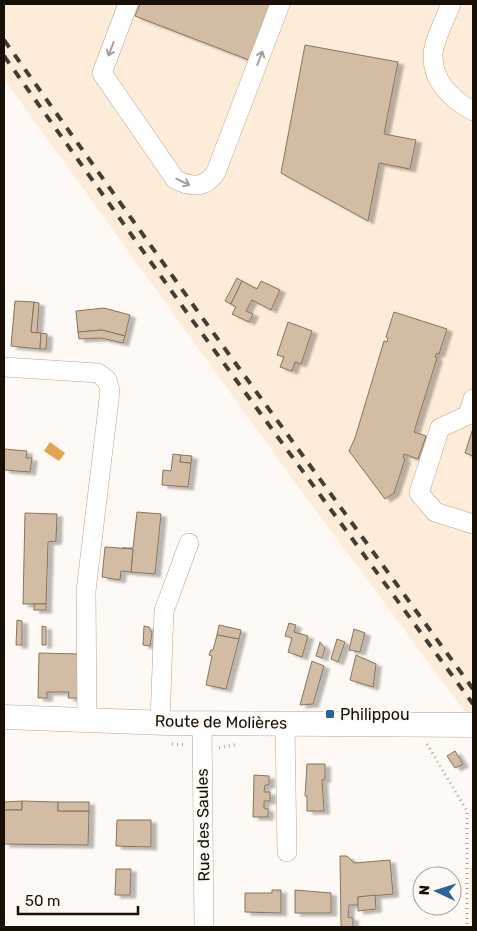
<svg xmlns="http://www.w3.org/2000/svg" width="477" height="931" font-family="Rubik,sans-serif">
  <defs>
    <filter id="shadow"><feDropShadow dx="5.5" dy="3" stdDeviation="1" flood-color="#0004"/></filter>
  </defs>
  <rect width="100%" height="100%" fill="#fef9f4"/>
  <!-- built -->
  <path fill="#fdecd9" d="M4,4H473V713H466L297,485L4,79Z"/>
  <!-- green -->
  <path fill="#fbe5cc" d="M470,868H473V927H471Z"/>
  <!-- water -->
  <path fill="#e3a352" d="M50,442L65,453L59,461L44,451Z"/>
  <!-- building -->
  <g fill="#d2bca3" stroke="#88745d" filter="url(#shadow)">
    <path d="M140,4H271L249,60L135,16Z"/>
    <path d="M305,45L398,62L384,134L416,140L410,169L379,163L368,221L281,173Z"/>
    <path d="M237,278L242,281L231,304L225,301Z"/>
    <path d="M242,281L257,289L261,281L280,290L271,310L252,300L246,311L253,314L249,322L232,314L236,307L231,304Z"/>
    <path d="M15,301L34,302L31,332L41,333L40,349L11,346Z"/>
    <path d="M34,302L39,303L37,333L31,332Z"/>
    <path d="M104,308L130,315L125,336L102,330L78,332L76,311Z"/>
    <path d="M394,312L447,329L439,354L437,353L435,357L437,358L414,432L426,436L418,459L404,454L403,458L405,459L394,493L385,499L349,451L355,438L384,341L387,342L388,338L386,337Z"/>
    <path d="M288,322L312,331L301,364L295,362L292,371L280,367L284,357L277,355Z"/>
    <path d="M102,330L125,336L123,343L101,338L79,339L78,332Z"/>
    <path d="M41,333L47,334L46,349H40Z"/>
    <path d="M473,428V456L465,453Z"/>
    <path d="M4,449L27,451L26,458H32L30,472L4,470Z"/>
    <path d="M173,454L181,455L180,462L191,463L188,487L162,485L163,470L171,471Z"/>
    <path d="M181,455L192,456L191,463L180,462Z"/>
    <path d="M137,512L161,514L155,574L131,572L133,549L122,548H133Z"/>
    <path d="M25,513L57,514L56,541L48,542L46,604H23Z"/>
    <path d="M105,547L133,549L131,572L121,571L120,580L102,577Z"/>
    <rect x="34" y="604" width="12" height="6"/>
    <path d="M17,620L22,621V645H16Z"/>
    <path d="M289,623L296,625L294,632L308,636L302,657L288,652L292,638L285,636Z"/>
    <path d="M219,625L241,630L239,639L217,635Z"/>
    <path d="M42,626L46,627V645H42Z"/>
    <path d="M144,626L149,627L152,633L150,646L143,645Z"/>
    <path d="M354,629L365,633L360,652L349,650Z"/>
    <path d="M217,635L239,639L226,689L206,685L212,656L209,655L211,650H213Z"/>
    <path d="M337,639L345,642L338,662L331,659Z"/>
    <path d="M320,642L325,648L322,658L316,656Z"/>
    <path d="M39,653L81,654L78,698H68L69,692H47V698H38Z"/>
    <path d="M356,655L376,664L373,687L350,680Z"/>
    <path d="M312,661L324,666L313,704L300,705Z"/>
    <path d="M455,751L463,764L455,768L447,756Z"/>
    <path d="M307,764H325V779L322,780L324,811H307V796H305Z"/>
    <path d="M254,775L269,776V785H265L264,792H270V801H264V808L268,809V817H253Z"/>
    <path d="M22,801V810H4V802Z"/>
    <path d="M22,801L58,802V811H89L88,845L4,844V810H22Z"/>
    <rect x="58" y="802" width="31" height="9"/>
    <path d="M117,820H151V847L116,846Z"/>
    <path d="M340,856H347L354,863L390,860L393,894L358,897V905H349L348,917L353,918V927H341Z"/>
    <path d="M116,869H131L130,895H115Z"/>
    <path d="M272,890H281V913L245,912V893H272Z"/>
    <path d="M295,890L331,893V913H295Z"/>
    <path d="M375,895L376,909L358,911V897Z"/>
  </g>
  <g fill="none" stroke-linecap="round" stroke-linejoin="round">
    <defs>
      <g id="minor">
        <path d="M128,4L102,73L175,179C191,188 206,188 216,172L280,4"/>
        <path d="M451,4C446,17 433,42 433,55C432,81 452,100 473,111"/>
        <path d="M4,367L98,373L107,380L110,391L86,591L87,719"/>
        <path d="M473,399L468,415L440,428L419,493L435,512L473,524"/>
        <path d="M160,722L164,611L189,543"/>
        <path d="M202,723L204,927"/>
        <path d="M285,723L287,852"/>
      </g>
      <path id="major" d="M4,717L166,723L473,725"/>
    </defs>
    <!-- minor casing -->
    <use href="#minor" stroke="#baa48c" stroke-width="20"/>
    <!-- major casing -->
    <use href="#major" stroke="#baa48c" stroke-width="25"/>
    <!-- path -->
    <g stroke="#ada7a0" stroke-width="3" stroke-dasharray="1 4" stroke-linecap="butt">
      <path d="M172,744L186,745"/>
      <path d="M427,744L467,811V927"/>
      <path d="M219,748L238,744"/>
    </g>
    <!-- minor -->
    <use href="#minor" stroke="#fff" stroke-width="19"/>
    <!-- major -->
    <use href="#major" stroke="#fff" stroke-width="24"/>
    <!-- rail -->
    <g stroke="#443d35" stroke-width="4" stroke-dasharray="9 9" stroke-linecap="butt">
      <path d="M4,40L201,316L473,689"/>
      <path d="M4,56L190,317L473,704"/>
    </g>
  </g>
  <!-- one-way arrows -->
  <defs><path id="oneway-shaft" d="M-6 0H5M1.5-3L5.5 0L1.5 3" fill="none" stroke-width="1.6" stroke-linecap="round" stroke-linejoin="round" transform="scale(1.25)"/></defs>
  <g stroke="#a39f9c">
    <use href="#oneway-shaft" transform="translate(111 49) rotate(111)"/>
    <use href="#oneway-shaft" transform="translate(260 58) rotate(-69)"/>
    <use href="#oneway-shaft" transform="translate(183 182) rotate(26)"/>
  </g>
  <!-- markers -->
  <rect fill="#29639b" stroke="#fef9f4" stroke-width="2" x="325" y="709" width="10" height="10" rx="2.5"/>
  <g text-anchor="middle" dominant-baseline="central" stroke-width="4" stroke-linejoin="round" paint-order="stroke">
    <!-- poi labels -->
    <g font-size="16" fill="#181007" stroke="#fef9f4" text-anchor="start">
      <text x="340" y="714">Philippou</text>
    </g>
    <!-- street labels -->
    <g font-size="16" fill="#181007" stroke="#fef9f4">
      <text transform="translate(221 722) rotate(1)">Route de Molières</text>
      <text transform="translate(203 825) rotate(-91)">Rue des Saules</text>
    </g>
  </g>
  <!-- border -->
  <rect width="477" height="931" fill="none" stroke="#181007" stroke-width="10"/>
  <!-- north arrow -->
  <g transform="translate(437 891) rotate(274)"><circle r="24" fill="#fef9f4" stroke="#a29c95"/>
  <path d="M0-4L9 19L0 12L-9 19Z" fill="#29639b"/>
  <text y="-8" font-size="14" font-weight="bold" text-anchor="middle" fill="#181007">N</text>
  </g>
  <!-- scale -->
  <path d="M18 906v8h120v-8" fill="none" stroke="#181007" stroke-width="2.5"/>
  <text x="25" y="906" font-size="15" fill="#181007" stroke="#fef9f4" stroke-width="4" paint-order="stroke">50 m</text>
</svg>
